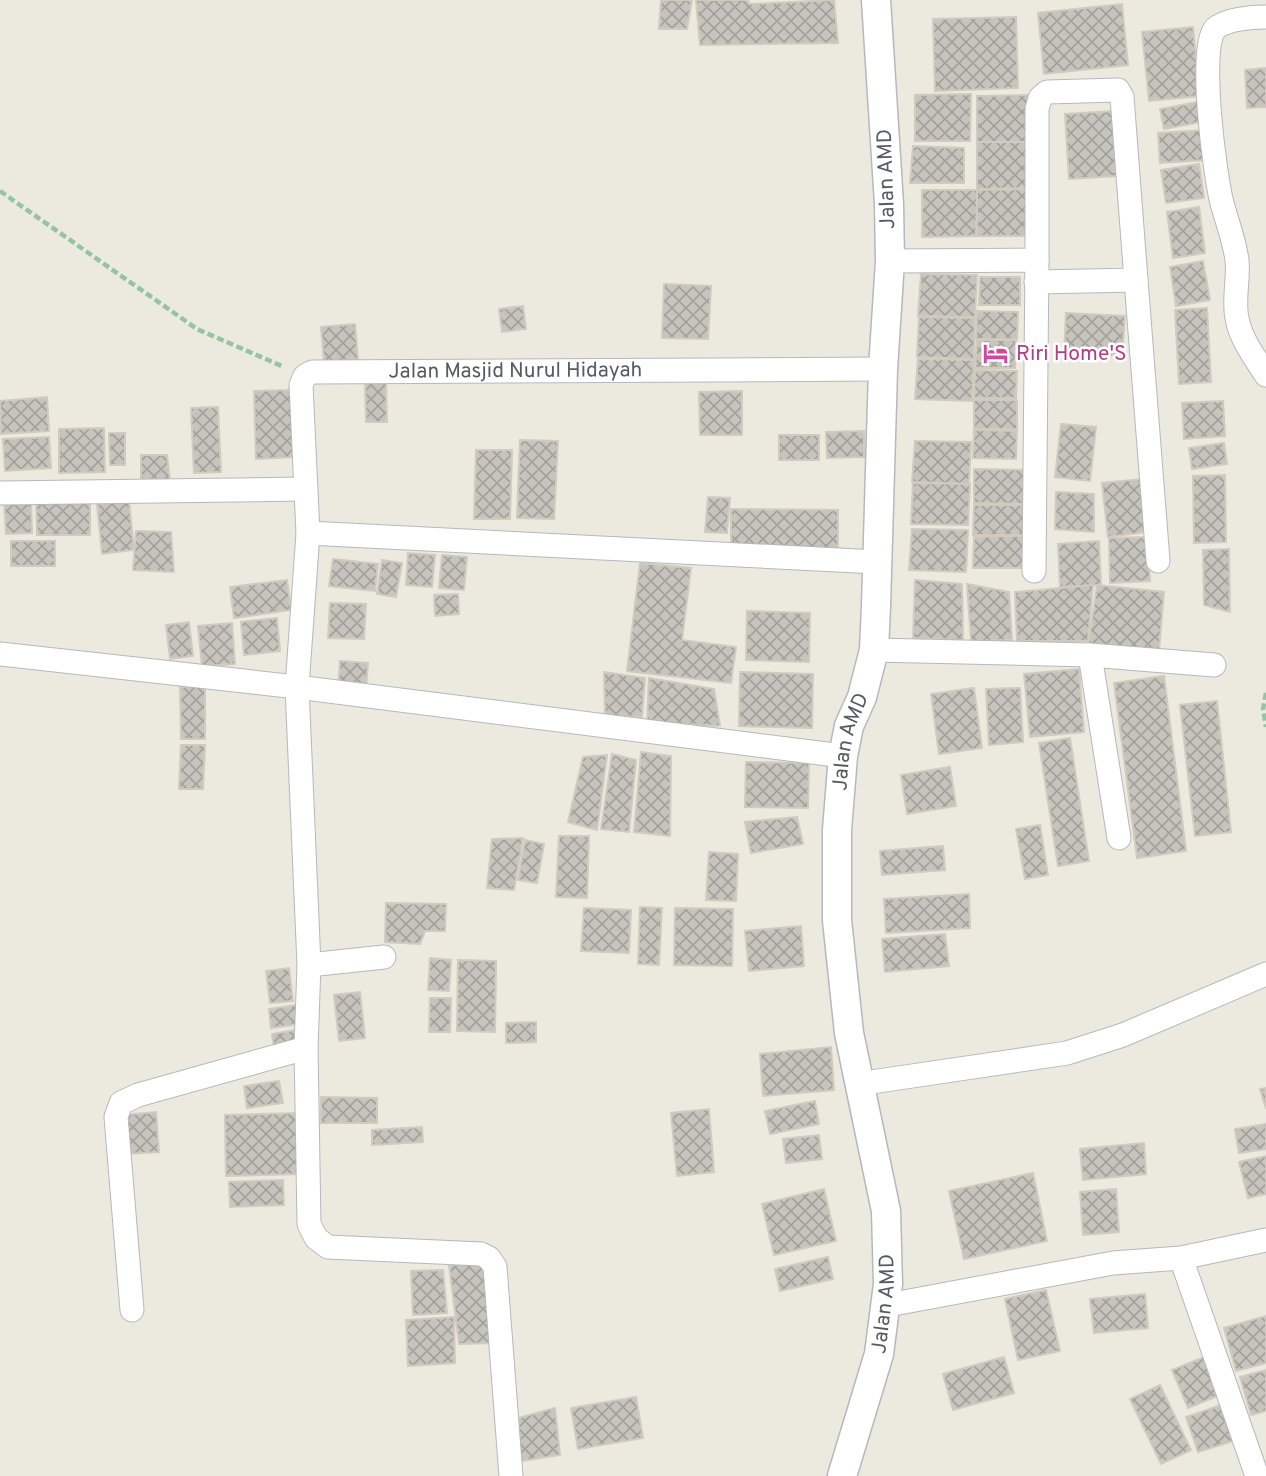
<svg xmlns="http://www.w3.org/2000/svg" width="1266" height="1476" font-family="Overpass,sans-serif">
  <defs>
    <pattern id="building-cross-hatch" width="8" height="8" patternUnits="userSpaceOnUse" patternTransform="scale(1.75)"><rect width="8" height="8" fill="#c6c4bd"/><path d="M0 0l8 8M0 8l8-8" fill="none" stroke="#a4a29d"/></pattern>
  </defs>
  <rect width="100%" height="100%" fill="#ece9df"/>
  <!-- building -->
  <g fill="url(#building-cross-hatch)" stroke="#d0cbbe" stroke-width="2">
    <path d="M661,0H692L687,29H659Z"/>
    <path d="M696,0H748L749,4L834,0L838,43L700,45Z"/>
    <path d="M1122,4L1128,65L1044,74L1038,13Z"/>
    <path d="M1016,17L1018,88L935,91L933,19Z"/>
    <path d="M1193,27L1200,96L1149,101L1142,32Z"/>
    <path d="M1266,68V107L1247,108L1245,70Z"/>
    <path d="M971,94L970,141H915V95Z"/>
    <path d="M1033,95L1032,142H977V96Z"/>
    <path d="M1198,102L1201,122L1164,129L1160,109Z"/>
    <path d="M1113,111L1116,176L1069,179L1065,114Z"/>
    <path d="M1205,130L1206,160L1160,163L1158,133Z"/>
    <path d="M977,142H1033L1032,188L977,189Z"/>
    <path d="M913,146L964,148V183H910Z"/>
    <path d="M1199,164L1204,198L1166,203L1161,170Z"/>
    <path d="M1033,189L1032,236H977V190Z"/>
    <path d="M922,190H977L976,236L922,237Z"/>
    <path d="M1199,207L1205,253L1173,258L1167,212Z"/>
    <path d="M1203,261L1210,300L1176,306L1170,267Z"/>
    <path d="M921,274L977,275L975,317L918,316Z"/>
    <path d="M980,277H1020V305H979Z"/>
    <path d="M664,284L711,286L708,339L662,338Z"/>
    <path d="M523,306L526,329L502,332L499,309Z"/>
    <path d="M1207,308L1211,382L1179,384L1175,310Z"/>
    <path d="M977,311L1018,312L1017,339H976Z"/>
    <path d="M1066,313L1125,316L1122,356L1064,354Z"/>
    <path d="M919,317L975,318L974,359L917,357Z"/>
    <path d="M355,324L358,359L324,362L321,327Z"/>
    <path d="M977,340H1016L1015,368H975Z"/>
    <path d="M918,359L974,360L972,401L915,399Z"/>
    <path d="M975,370L1017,371L1016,398H974Z"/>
    <path d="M365,382H386L387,422H366Z"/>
    <path d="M293,390L295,457L256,459L254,391Z"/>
    <path d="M742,391V435H700L699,392Z"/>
    <path d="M47,397L49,431L1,434L0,401Z"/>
    <rect x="974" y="400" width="43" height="29"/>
    <path d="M1223,401L1225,436L1184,439L1182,403Z"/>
    <path d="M218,407L221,472L194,473L191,408Z"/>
    <path d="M1061,424L1096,427L1090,481L1055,477Z"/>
    <path d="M104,428L105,472L59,473V429Z"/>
    <path d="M974,430L1017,431L1016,459L973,458Z"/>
    <path d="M864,431V457L827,458L826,432Z"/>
    <path d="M109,433H125V465H110Z"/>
    <rect x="779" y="435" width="40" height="25"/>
    <path d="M49,437L51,468L5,471L3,439Z"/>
    <path d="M520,440L558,441L554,519L517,518Z"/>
    <path d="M915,441L971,442L969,484L912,482Z"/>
    <path d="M1224,443L1227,464L1192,469L1189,448Z"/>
    <path d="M476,450H512L510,519H474Z"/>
    <path d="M141,455H167L170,480L141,479Z"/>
    <path d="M974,469L1025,470L1023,504L974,503Z"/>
    <path d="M1225,475L1226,542L1194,543L1193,476Z"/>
    <path d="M1143,479L1148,532L1108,537L1102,483Z"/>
    <path d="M913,483L970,484L968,525L911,524Z"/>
    <path d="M1056,492L1094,494V532L1055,529Z"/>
    <path d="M36,496H90V535H37Z"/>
    <path d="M708,497L730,498L727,533L705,532Z"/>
    <path d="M31,498L32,533L6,534L4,499Z"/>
    <path d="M129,501L134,550L102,554L97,504Z"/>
    <path d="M974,505H1023V535H973Z"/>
    <path d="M731,509L838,510V552H731Z"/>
    <path d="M912,529L968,530L966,572L909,570Z"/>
    <path d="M136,531L171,532L174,572L133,570Z"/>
    <path d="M1023,536V568H973L974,537Z"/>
    <path d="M1148,537L1150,581L1110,583L1109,538Z"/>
    <rect x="11" y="541" width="44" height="25"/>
    <path d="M1099,541L1101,585L1060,587L1058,544Z"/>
    <path d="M1229,549L1230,612L1204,605L1203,550Z"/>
    <path d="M408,553L435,555L432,587L406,585Z"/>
    <path d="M442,555L467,557L464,590L439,588Z"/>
    <path d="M333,559L378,564L375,591L329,586Z"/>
    <path d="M382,560L402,563L396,597L377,594Z"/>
    <path d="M640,563L691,568L682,640L736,647L731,683L627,671Z"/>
    <path d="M287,580L291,610L234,618L230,587Z"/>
    <path d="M915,580L962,584L963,640L913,638Z"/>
    <path d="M967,584L1009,592L1012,640L971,641Z"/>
    <path d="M1093,585L1088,641H1017L1015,592Z"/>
    <path d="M1097,585L1164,592L1159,650L1088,646Z"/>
    <path d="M458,594L459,614L435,616L434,595Z"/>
    <path d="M330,603L366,604L364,639L328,638Z"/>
    <path d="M747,611L810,613L809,662L746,660Z"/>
    <path d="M277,618L280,651L244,655L241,622Z"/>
    <path d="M189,622L193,656L170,659L166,625Z"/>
    <path d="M232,623L235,664L202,666L198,626Z"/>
    <path d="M340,661L368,663L366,691L338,689Z"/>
    <path d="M1079,669L1084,732L1030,737L1024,674Z"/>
    <path d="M604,672L645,678L642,717L605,715Z"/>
    <path d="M740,672L813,674L812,728L739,726Z"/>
    <path d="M1164,676L1186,851L1137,858L1114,683Z"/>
    <path d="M649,678L714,689L720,726L647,722Z"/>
    <path d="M180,687H205V739H181Z"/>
    <path d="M974,688L982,748L939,754L931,694Z"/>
    <path d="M1020,688L1023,742L989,745L986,689Z"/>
    <path d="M1217,701L1231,832L1195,836L1180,705Z"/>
    <path d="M1070,738L1089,861L1058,866L1039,743Z"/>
    <path d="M181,745H205L203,789H179Z"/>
    <path d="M641,752L671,756L670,836L634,832Z"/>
    <path d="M612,754L636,760L629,832L601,829Z"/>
    <path d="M607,755L597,830L568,822L583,757Z"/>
    <path d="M746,762L809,763L808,808L745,807Z"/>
    <path d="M950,767L956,806L907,814L901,775Z"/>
    <path d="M797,817L803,844L751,853L745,822Z"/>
    <path d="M1040,825L1048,875L1025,879L1016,829Z"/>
    <path d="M559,836H589L587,898L556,897Z"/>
    <path d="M523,838L514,890L487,888L492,839Z"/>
    <path d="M525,840L544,844L537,883L518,880Z"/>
    <path d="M943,846L945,870L882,875L880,851Z"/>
    <path d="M709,852L738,854L736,901L706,900Z"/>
    <path d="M969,894L970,928L886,933L884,899Z"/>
    <path d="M386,903L446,904L445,931H425L420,944L385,942Z"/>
    <path d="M640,907L662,908L659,965L638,964Z"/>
    <path d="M584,908L631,910L629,953L581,951Z"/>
    <path d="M675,908L733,909L732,966L674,965Z"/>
    <path d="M801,926L804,966L749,971L745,931Z"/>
    <path d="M945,934L949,966L885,972L882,939Z"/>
    <path d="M430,958L451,960L449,991L428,990Z"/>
    <path d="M458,960L496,961L495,1032L457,1031Z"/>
    <path d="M289,968L293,1001L270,1003L266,971Z"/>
    <path d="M360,992L365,1038L339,1041L334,995Z"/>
    <path d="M430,998H451L450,1032H429Z"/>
    <path d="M297,1005L300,1024L271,1028L269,1009Z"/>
    <path d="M536,1022V1042L506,1043V1023Z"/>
    <path d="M296,1030L299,1049L275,1053L272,1034Z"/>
    <path d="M831,1047L834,1090L763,1096L760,1054Z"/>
    <path d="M279,1081L283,1103L247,1108L244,1086Z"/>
    <path d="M1266,1088V1109L1260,1089Z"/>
    <path d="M321,1097L377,1098V1123H321Z"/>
    <path d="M815,1101L819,1124L770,1134L765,1111Z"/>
    <path d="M709,1109L714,1172L677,1176L671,1113Z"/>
    <path d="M156,1112L159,1152L127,1154L124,1115Z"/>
    <path d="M297,1113L299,1174L226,1176L225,1115Z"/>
    <path d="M1266,1124V1149L1239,1153L1235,1129Z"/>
    <path d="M422,1127L423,1142L372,1145V1130Z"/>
    <path d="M819,1135L822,1159L786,1163L783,1139Z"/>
    <path d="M1144,1143L1146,1174L1083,1180L1080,1149Z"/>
    <path d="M1266,1156V1194L1248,1198L1239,1162Z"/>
    <path d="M1033,1173L1047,1241L964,1259L949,1191Z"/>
    <path d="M283,1180L284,1205L230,1207L229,1182Z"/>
    <path d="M824,1189L836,1241L774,1255L762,1204Z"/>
    <path d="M1116,1189L1119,1232L1083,1235L1080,1192Z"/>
    <path d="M828,1257L833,1279L780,1291L775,1269Z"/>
    <path d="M489,1264L493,1343L459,1344L449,1265Z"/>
    <path d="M443,1270L447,1313L413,1315L411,1271Z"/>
    <path d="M1046,1290L1060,1351L1018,1360L1005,1299Z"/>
    <path d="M1145,1294L1148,1328L1094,1333L1090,1299Z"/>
    <path d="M1266,1316V1363L1236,1371L1224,1328Z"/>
    <path d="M454,1317L455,1363L408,1366L406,1320Z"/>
    <path d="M1209,1355L1225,1393L1188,1408L1172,1370Z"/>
    <path d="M1004,1357L1014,1393L953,1410L943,1374Z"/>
    <path d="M1266,1370V1411L1251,1415L1240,1377Z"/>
    <path d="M1160,1385L1191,1450L1161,1464L1130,1399Z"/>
    <path d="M636,1397L643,1438L578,1449L571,1408Z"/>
    <path d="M1221,1405L1233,1441L1198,1452L1186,1417Z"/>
    <path d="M555,1408L560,1455L521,1461L518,1418Z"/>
  </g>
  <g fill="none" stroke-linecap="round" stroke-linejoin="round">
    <defs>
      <g id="minor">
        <path d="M1266,17C1252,17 1225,19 1215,29C1198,47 1215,177 1222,203C1227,222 1234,239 1237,260C1239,279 1233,300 1237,318C1240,338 1255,358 1266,375"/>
        <path d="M890,261L1037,260L1034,571"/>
        <path d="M1136,280L1158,561"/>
        <path d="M1036,282L1136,280L1122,97L1118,90L1047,92L1040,98L1037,109V260"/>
        <path d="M0,493L304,489"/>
        <path d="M308,533L877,562"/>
        <path d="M874,650L1090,655L1214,665"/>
        <path d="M0,654L297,687L843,756"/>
        <path d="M1090,655L1119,838"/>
        <path d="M384,957L309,965L306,1048L309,1224L316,1238L328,1247L481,1254L489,1258L495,1267L511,1476"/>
        <path id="s1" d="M309,965L297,687L308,533L301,385L305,376L312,372L883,369"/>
        <path d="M858,1084L1067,1053L1123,1035L1266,974"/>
        <path d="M1181,1258L1257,1476"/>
        <path d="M888,1305L1113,1263L1181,1258L1266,1240"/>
        <path d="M132,1310L116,1117L121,1103L138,1095L306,1048"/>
      </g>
      <g id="tertiary">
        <path id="s2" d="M842,1476L879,1354L888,1284L886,1211L849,1033L837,920V830L843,756L849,726L862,697L874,650L876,606L883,369L890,261L889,204L876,0"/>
      </g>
    </defs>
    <!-- minor casing -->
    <use href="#minor" stroke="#b5b8bd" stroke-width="25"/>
    <!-- tertiary casing -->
    <use href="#tertiary" stroke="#b5b8bd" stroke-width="31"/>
    <!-- path -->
    <g stroke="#95c4a4" stroke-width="4.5" stroke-dasharray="7 3.5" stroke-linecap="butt">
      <path d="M0,191L197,329L284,367"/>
      <path d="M1266,693L1263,709L1266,727"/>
    </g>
    <!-- minor -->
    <use href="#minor" stroke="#fff" stroke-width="23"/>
    <!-- tertiary -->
    <use href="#tertiary" stroke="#fff" stroke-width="28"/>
  </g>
  <!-- icons -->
  <defs>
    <symbol id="hotel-bare" viewBox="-9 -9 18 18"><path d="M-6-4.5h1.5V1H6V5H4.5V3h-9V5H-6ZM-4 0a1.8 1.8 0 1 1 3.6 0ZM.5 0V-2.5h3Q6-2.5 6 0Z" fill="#d1479c" stroke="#fff" stroke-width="2.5" paint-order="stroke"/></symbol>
  </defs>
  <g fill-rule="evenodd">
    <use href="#hotel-bare" x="978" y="336" width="35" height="35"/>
  </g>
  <g text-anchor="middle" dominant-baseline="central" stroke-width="5" stroke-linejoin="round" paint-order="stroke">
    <!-- street labels -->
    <g font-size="21" fill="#585c61" stroke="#fff">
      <text transform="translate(887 179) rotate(-92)">Jalan AMD</text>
      <text stroke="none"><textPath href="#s1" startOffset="802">Jalan Masjid Nurul Hidayah</textPath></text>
      <text stroke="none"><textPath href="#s2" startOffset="746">Jalan AMD</textPath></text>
      <text stroke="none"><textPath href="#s2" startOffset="178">Jalan AMD</textPath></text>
    </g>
    <!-- hotel labels -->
    <g font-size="21" fill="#b23c85" stroke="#fff" text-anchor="start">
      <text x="1016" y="354">Riri Home'S</text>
    </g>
  </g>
</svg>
